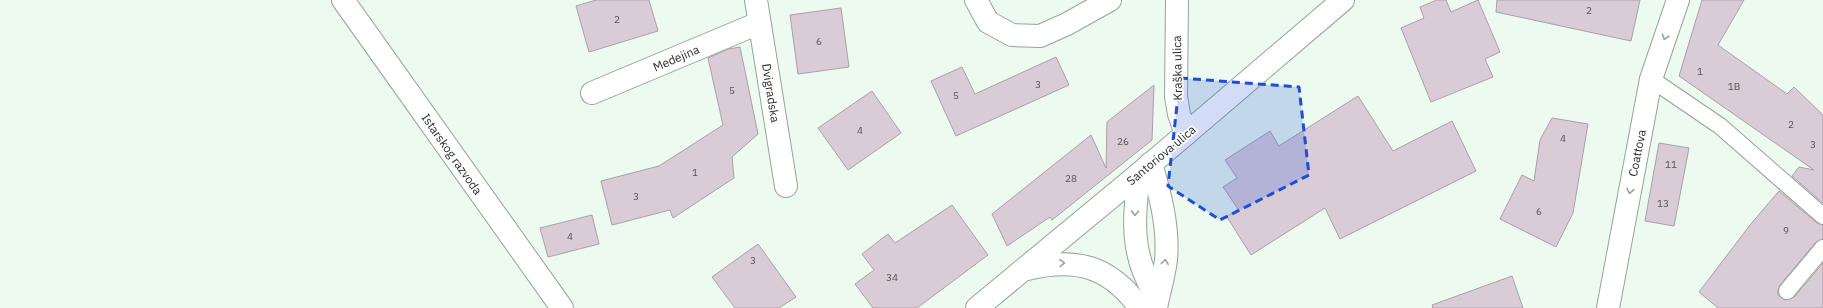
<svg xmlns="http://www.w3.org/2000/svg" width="1823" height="308" font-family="'IBM Plex Sans',sans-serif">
  <rect width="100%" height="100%" fill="#ecfaef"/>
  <!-- building -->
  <g fill="#d9ccd7" stroke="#ab9fa9">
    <path d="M596,0H649L658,31L589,52L576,6Z"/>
    <path d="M1437,0H1446L1451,12L1478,0L1500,52L1485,59L1493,77L1431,102L1401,28L1424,18L1420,7Z"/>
    <path d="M1497,0H1640L1631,41L1496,12Z"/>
    <path d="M1702,0H1744L1718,45L1787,94L1794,87L1823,115V203L1792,176L1799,167L1814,170L1679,76Z"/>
    <path d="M841,8L849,67L798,74L790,15Z"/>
    <path d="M740,47L758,134L732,157L734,178L673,218L670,210L612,225L601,181L659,166L723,125L708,58L728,49Z"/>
    <path d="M1056,57L1069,85L956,136L931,81L962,67L975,94Z"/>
    <path d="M1154,85L1152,140L1052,220L1050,217L1007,246L992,214L1091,135L1106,168L1107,122Z"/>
    <path d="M872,91L901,133L848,170L818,128Z"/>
    <path d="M1358,96L1393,151L1452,121L1476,171L1340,239L1325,208L1251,255L1227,217L1238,209L1223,187L1237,178L1225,160L1270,131L1279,146Z"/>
    <path d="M1552,118L1588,124L1573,213L1556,247L1500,219L1522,175L1534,181L1540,140Z"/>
    <path d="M1659,143L1689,148L1674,226L1645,221Z"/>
    <path d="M1779,191L1817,223L1823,225V239L1816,242L1780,285L1778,290V295L1785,300L1794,297L1823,263V308H1718L1699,292L1750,225Z"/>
    <path d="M952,205L988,255L917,308H873L855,284L874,270L862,254L888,234L895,243Z"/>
    <path d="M592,215L599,244L548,257L540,228Z"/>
    <path d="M758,244L796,297L779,308H735L712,277Z"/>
    <path d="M1512,276L1523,308H1433L1432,305Z"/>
  </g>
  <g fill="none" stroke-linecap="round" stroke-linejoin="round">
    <defs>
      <g id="lane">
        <path d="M1651,79L1720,126L1823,216"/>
        <path d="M1787,291L1823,248"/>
      </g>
      <g id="street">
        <path d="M343,0L562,308"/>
        <path d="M756,0L786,186"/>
        <path d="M976,0L988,22L1012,35L1040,36L1067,24L1110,0"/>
        <path d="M1177,0L1176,97L1179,114L1186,134"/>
        <path d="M592,93L759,23"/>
        <path d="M1608,308L1651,79L1678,0"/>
      </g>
      <g id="secondary">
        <path d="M1151,163C1160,194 1169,227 1166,260C1164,276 1159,292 1156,308"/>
        <path d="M1139,174C1135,207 1131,241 1144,272C1148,282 1153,291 1157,300"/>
        <path d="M1027,269C1076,257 1110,266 1140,308"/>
        <path d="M977,308L1139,174L1343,0"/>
      </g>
    </defs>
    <!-- lane casing -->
    <use href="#lane" stroke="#96a399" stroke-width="18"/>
    <!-- street casing -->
    <use href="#street" stroke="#96a399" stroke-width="24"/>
    <!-- secondary casing -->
    <use href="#secondary" stroke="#96a399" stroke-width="24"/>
    <!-- lane -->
    <use href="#lane" stroke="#fff" stroke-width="16"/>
    <!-- street -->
    <use href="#street" stroke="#fff" stroke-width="22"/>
    <!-- secondary -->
    <use href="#secondary" stroke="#fff" stroke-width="22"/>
  </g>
  <!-- one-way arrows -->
  <defs><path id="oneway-chevron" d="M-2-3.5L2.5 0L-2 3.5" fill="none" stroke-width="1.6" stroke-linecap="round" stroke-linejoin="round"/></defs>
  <g stroke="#9da09e">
    <use href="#oneway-chevron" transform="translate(1665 37) rotate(109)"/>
    <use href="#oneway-chevron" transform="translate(1630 191) rotate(101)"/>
    <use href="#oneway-chevron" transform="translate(1135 213) rotate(91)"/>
    <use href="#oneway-chevron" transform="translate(1165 262) rotate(-83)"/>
    <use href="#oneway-chevron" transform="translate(1062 263) rotate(-2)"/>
  </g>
  <!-- marked area -->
  <path fill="#1d4ed8" fill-opacity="0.2" stroke="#1d4ed8" stroke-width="3" stroke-dasharray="8 5" stroke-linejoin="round" d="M1180,78L1299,87L1309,175L1220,220L1168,186Z"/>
  <g text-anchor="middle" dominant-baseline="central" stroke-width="3.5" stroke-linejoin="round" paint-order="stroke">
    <!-- number labels -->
    <g font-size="10" fill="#535353">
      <text x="1589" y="10">2</text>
      <text x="617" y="19">2</text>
      <text x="819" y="41">6</text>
      <text x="1700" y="71">1</text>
      <text x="1038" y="84">3</text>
      <text x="1734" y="86">1B</text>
      <text x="732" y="90">5</text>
      <text x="956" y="95">5</text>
      <text x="1791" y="124">2</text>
      <text x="860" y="130">4</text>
      <text x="1563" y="138">4</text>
      <text x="1123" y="141">26</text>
      <text x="1813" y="144">3</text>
      <text x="1671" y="164">11</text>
      <text x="695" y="172">1</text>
      <text x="1071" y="178">28</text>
      <text x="636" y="196">3</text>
      <text x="1663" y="203">13</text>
      <text x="1539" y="211">6</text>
      <text x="1786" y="230">9</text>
      <text x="570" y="236">4</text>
      <text x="753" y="260">3</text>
      <text x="892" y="277">34</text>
    </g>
    <!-- street labels -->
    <g font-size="12" fill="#262b27" stroke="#fff">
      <text transform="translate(676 58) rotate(-23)">Medejina</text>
      <text transform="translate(1177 68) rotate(-91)">Kraška ulica</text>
      <text transform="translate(771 93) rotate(81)">Dvigradska</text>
      <text transform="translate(1637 153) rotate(-79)">Coattova</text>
      <text transform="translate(452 154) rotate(55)">Istarskog razvoda</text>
      <text transform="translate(1161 155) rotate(-40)">Santoriova ulica</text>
    </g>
  </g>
</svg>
